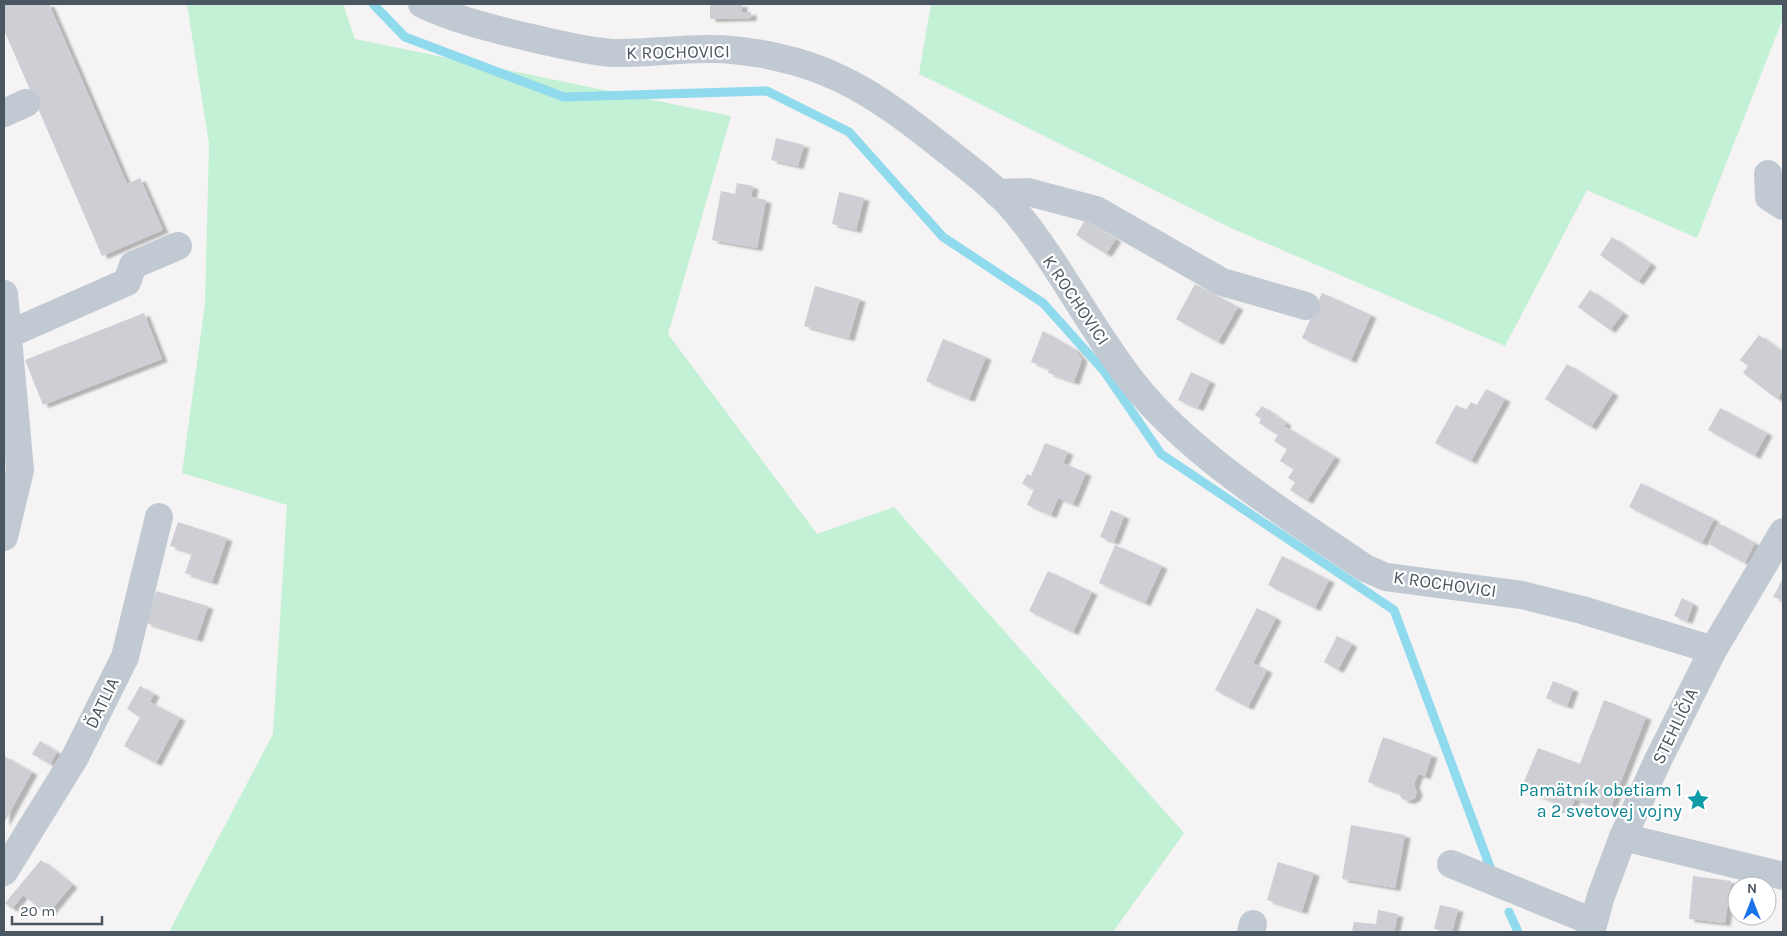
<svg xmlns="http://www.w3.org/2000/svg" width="1787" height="936" font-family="Karla,sans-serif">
  <defs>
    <filter id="shadow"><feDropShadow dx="5.5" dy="3" stdDeviation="1" flood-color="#0004"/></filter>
  </defs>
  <rect width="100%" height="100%" fill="#f5f3f3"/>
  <!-- green -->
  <g fill="#c3f1d5">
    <path d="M187,4H343L355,39L731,116L668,334L817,534L894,507L1184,833L1113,932H169L273,734L287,505L182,473L205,304L209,144Z"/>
    <path d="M931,4H1783V18L1697,238L1587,190L1505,346L1231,228L919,74Z"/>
  </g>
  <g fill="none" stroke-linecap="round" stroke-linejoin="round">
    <!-- stream -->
    <g stroke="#90daee" stroke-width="9">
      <path d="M373,4L405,37L564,97L767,91L849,132L943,237L1043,303L1104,371L1161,454L1394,610L1493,875"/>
      <path d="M1509,912L1518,932"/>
    </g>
  </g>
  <!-- building -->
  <g fill="#cdcfd5" filter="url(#shadow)">
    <path d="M4,4H49L127,184L140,178L163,230L102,256L4,30Z"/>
    <path d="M710,4H742V13L751,12V18L710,19Z"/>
    <path d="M776,138L804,145L798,166L771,160Z"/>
    <path d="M737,183L753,186L751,197L766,200L757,248L712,240L721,191L735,194Z"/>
    <path d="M839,192L864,198L856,230L832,224Z"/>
    <path d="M1085,220L1116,239L1106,254L1076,235Z"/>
    <path d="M1612,237L1651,264L1638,282L1600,255Z"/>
    <path d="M1195,284L1238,307L1218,342L1176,319Z"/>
    <path d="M815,286L860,299L849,338L804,326Z"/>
    <path d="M1590,290L1623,313L1610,330L1578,307Z"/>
    <path d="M1322,293L1371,315L1351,360L1302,338Z"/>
    <path d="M144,313L162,359L43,405L25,360Z"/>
    <path d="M1043,331L1074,349L1082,359L1074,382L1048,373L1049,369L1031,362Z"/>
    <path d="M1759,335L1783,352V390L1777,399L1743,373L1748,366L1740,360Z"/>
    <path d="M943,339L986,357L969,399L926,381Z"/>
    <path d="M1567,364L1613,393L1591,427L1545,399Z"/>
    <path d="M1191,372L1210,381L1198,408L1178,400Z"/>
    <path d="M1486,389L1505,399L1471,461L1435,443L1456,405L1466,410L1471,402L1477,405Z"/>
    <path d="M1262,406L1286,423L1284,426L1335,457L1307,501L1290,490L1295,482L1288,478L1294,469L1280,461L1287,449L1274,441L1278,435L1259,423L1261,419L1255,415Z"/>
    <path d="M1720,408L1767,433L1755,456L1708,430Z"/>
    <path d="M1045,443L1068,452L1063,463L1086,473L1073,504L1058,498L1051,515L1027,505L1034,489L1022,484L1027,474L1031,476Z"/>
    <path d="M1641,483L1714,519L1702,543L1629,507Z"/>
    <path d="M1111,510L1124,516L1114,542L1100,537Z"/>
    <path d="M178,522L227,538L212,582L185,573L192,553L170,546Z"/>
    <path d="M1718,523L1755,543L1745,563L1709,544Z"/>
    <path d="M1115,545L1162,566L1145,603L1099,583Z"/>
    <path d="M1282,556L1329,580L1315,608L1268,585Z"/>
    <path d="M1048,571L1092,592L1073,632L1029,611Z"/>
    <path d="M1783,578V600L1773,597Z"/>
    <path d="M156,591L208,606L197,639L146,623Z"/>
    <path d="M1682,598L1693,604L1687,621L1674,616Z"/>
    <path d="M1257,608L1276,618L1253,663L1267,670L1248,707L1215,690Z"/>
    <path d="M1337,636L1352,644L1338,670L1324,662Z"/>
    <path d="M1553,681L1573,689L1567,706L1546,698Z"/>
    <path d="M140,686L154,694L150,702L180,718L156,763L124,746L140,717L127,709Z"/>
    <path d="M1604,700L1646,717L1609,812L1575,799L1572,806L1563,811L1554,808L1552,801L1521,789L1538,748L1580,764Z"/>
    <path d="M1383,737L1432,755L1425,776L1418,774L1414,785L1417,792L1415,798L1409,801L1402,799L1399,793L1368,782Z"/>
    <path d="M40,741L57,752L50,764L32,754Z"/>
    <path d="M4,756L32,772L4,823Z"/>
    <path d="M1351,825L1405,835L1395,888L1342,879Z"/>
    <path d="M41,860L72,885L47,915L23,895L12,909L5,903Z"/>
    <path d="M1278,862L1314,873L1302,911L1267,900Z"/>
    <path d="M1693,876L1731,881L1725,923L1689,919Z"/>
    <path d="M1440,905L1458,909L1452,932L1434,929Z"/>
    <path d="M1378,910L1398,914L1394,932H1356L1352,930L1354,922L1376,924Z"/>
  </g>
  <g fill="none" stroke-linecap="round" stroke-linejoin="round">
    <!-- minor -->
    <g stroke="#c1cad2" stroke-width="28">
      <path d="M422,4C456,20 491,28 527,37C555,43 584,51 613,53C644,54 674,49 705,49C747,48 803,60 841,79C879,97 913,124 946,150C970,169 996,188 1016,212C1060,265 1091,330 1134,384C1191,456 1290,517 1365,568L1386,577L1522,595L1582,610L1713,650"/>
      <path d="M4,113L26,103"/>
      <path d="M1768,174L1769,197L1783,206"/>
      <path d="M997,193L1028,192L1096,210L1222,282L1306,306"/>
      <path d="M4,294L20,470L4,537"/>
      <path d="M4,333L7,335L127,282L133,265L178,246"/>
      <path d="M1623,837L1783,876"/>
      <path d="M1451,864L1593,922"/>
      <path d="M4,872L74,759L125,657L159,517"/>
      <path d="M1251,932L1253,924"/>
      <path d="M1591,932L1601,896L1623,837L1658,760L1713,650L1783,532"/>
    </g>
  </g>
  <!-- icons -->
  <defs>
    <symbol id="sight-bare" viewBox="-9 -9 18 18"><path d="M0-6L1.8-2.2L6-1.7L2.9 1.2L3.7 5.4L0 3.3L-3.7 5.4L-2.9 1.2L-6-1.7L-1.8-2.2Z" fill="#0f9aa8" stroke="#fff" stroke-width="2.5" paint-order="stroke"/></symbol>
  </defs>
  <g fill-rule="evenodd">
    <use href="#sight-bare" x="1682" y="784" width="32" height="32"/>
  </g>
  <g text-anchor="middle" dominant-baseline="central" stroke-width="4.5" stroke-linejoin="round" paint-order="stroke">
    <!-- street labels -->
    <g font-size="18" fill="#4a5661" stroke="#fff">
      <text transform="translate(678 52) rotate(-1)">K ROCHOVICI</text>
      <text transform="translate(1076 300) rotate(56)">K ROCHOVICI</text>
      <text transform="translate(1445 584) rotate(8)">K ROCHOVICI</text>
      <text transform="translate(102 703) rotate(-64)">ĎATLIA</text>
      <text transform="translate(1675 726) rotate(-64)">STEHLIČIA</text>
    </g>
    <!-- culture labels -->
    <g font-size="18" fill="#0d838f" stroke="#fff" text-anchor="end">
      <text x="1682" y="790">Pamätník obetiam 1<tspan x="1682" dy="21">a 2 svetovej vojny</tspan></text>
    </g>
  </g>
  <!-- border -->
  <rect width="1787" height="936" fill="none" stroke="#4a5661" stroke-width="10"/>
  <!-- north arrow -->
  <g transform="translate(1752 901)"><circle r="24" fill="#ffffff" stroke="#b7bbc0"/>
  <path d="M0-4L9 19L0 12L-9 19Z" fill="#1a73e8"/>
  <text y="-8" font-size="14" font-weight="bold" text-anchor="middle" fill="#4a5661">N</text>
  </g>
  <!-- scale -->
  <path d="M12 916v8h90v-8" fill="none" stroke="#4a5661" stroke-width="2.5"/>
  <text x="20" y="916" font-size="15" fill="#4a5661" stroke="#ffffff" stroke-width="4" paint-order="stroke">20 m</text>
</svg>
